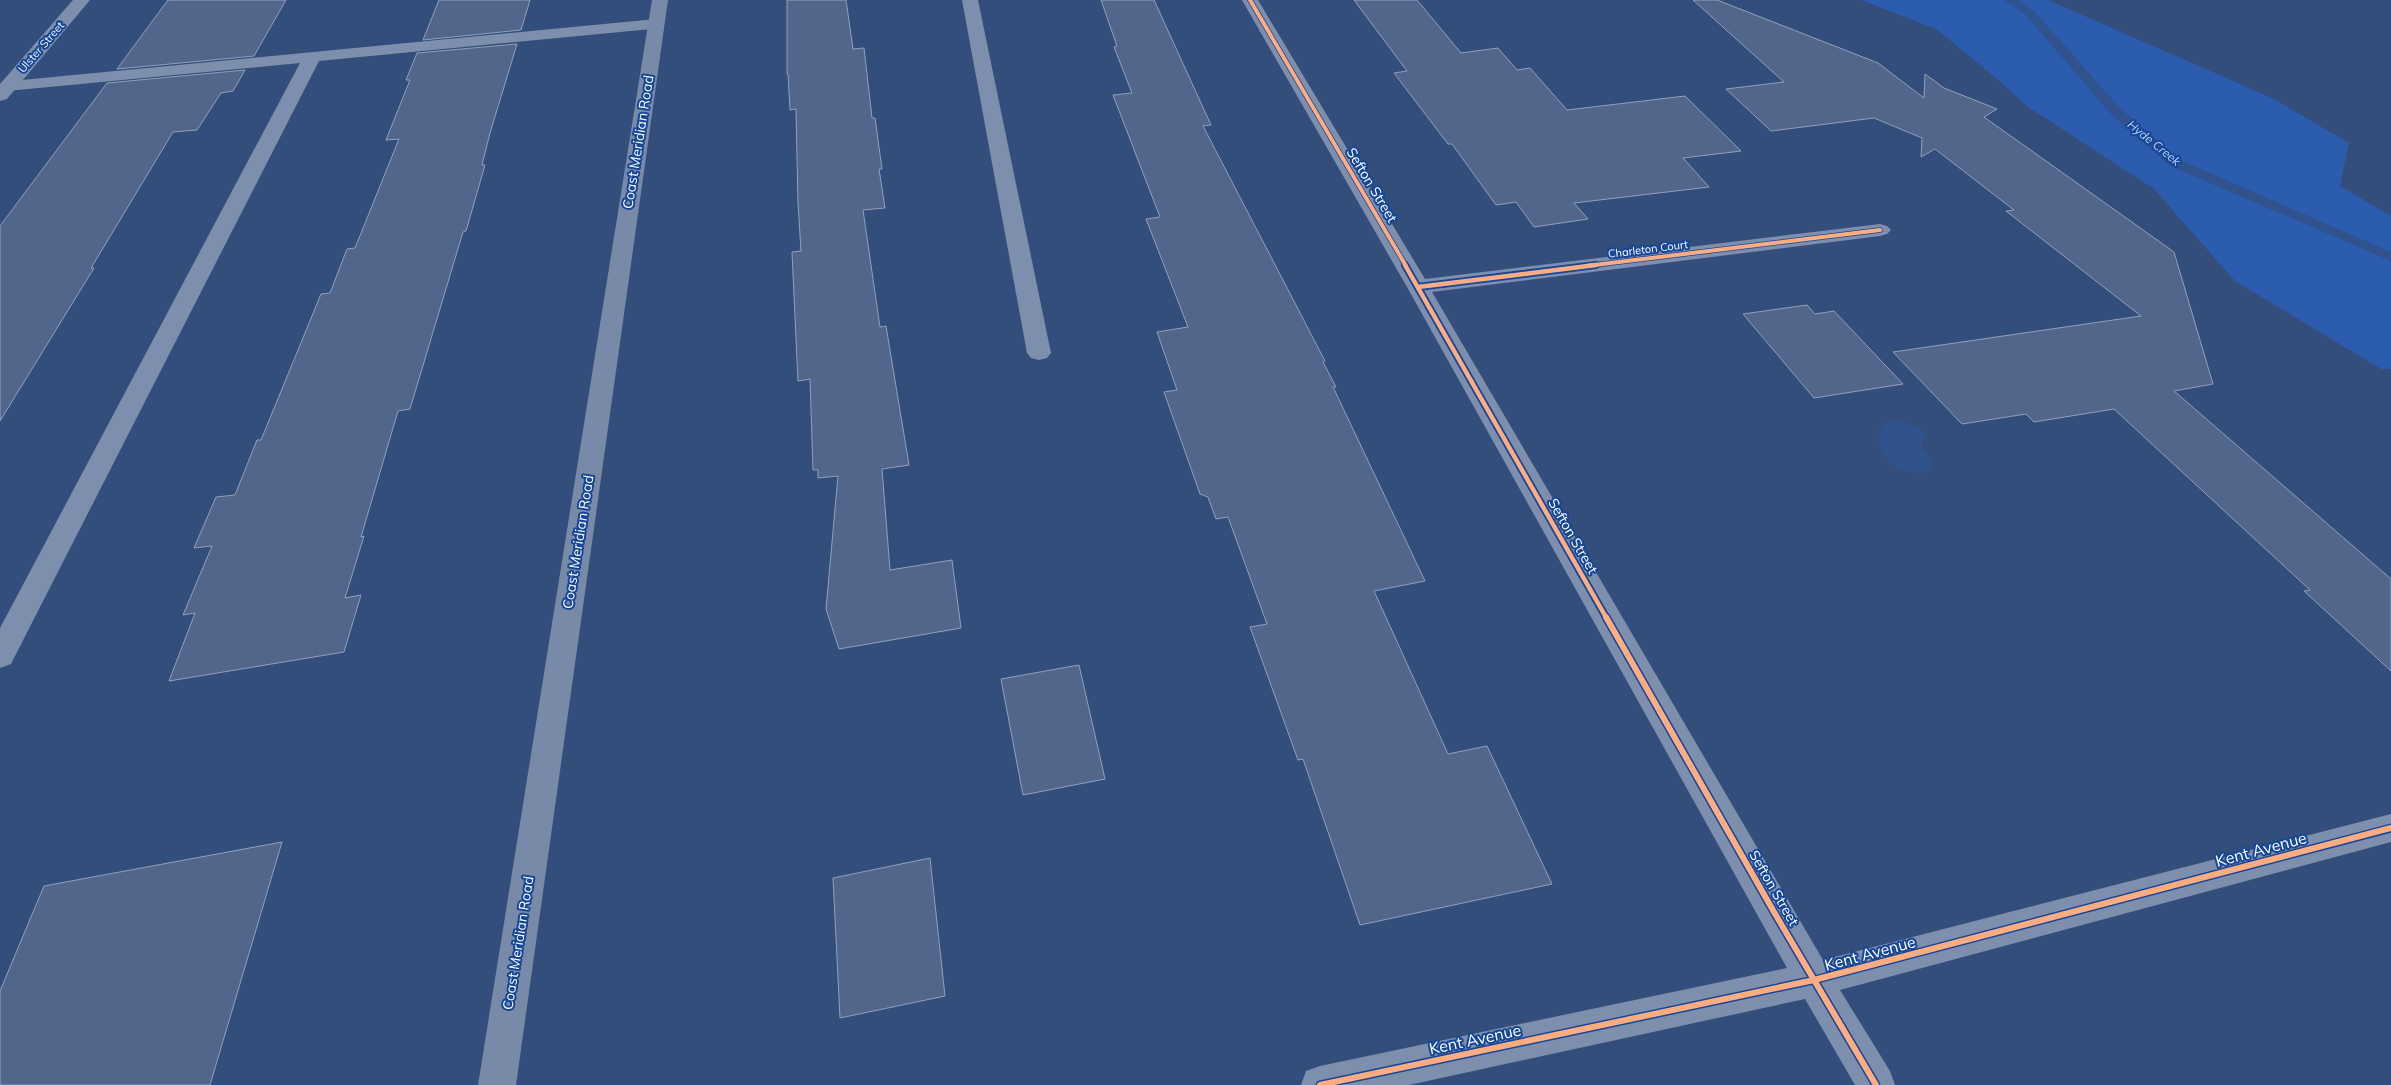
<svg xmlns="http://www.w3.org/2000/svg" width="2391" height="1085" font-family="Mulish,sans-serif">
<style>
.green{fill:#2b5cae}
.water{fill:#30528d}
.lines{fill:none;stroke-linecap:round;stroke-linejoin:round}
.stream{fill:#30528d;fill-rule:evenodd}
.building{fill:#51668a;stroke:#92a1ba}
.service{fill:#7e8fad;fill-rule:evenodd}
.minor{fill:#7e8fad;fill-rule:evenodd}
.secondary{fill:#798aa9;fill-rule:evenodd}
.cycleway-far2-casing{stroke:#164698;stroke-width:5.5}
.cycleway-far1-casing{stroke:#164698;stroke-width:8}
.cycleway-casing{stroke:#164698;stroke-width:9}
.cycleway-far2{stroke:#ffac80;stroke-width:4}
.cycleway-far1{stroke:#ffac80;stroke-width:4.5}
.cycleway{stroke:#ffac80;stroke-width:6}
.labels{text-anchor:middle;stroke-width:4;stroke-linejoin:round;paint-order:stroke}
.far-street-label{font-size:11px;fill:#fff;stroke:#164698}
.far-water-label{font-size:12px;font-style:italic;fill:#b6d0f8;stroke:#164698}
.street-label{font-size:14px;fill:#fff;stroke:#164698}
.near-street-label{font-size:16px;fill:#fff;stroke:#164698}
</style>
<rect width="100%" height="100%" fill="#334e7b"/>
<polygon class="green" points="1861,0 2048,0 2272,98 2349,143 2340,186 2391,216 2391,369 2381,369 2235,281 2154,189 2028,107 1996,78 1936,29"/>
<path class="water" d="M1896 420 1907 422 1923 431 1925 437 1921 446 1933 464 1931 470C1903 482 1868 454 1882 425Z"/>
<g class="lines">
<polygon class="stream" points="2004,0 2018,0 2033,10 2120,108 2180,160 2391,252 2391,261 2170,166 2111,114 2025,14"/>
</g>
<g class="building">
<polygon points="168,0 286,0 254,56 117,69"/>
<polygon points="439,0 530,0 521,30 423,40"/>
<polygon points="787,0 846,0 853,49 864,48 872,118 875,118 882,169 879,169 885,208 863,210 880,327 886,326 909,465 882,469 890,570 952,560 961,628 839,649 826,609 838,476 818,478 818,470 813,470 810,379 798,381 792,252 801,251 798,203 796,109 790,110 788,74 787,74"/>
<polygon points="1101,0 1154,0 1211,125 1203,126 1325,361 1323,362 1336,387 1333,387 1425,581 1374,591 1448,754 1487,746 1552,884 1360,925 1303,759 1298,760 1250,627 1267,624 1228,517 1216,519 1208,497 1200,494 1164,392 1177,390 1157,332 1188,327 1146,219 1160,217 1113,95 1132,93 1114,47 1117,46"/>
<polygon points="1354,0 1417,0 1461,53 1498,48 1517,70 1530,68 1567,110 1685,96 1741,151 1683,158 1709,187 1574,203 1588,219 1534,227 1516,202 1496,205 1452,144 1448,144 1394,73 1407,71"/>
<polygon points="1693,0 1717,0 1878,63 1924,98 1925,74 1944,88 1997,109 1984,117 2174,252 2213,384 2174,391 2391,579 2391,671 2304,591 2310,590 2114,409 2034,422 2026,414 1962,424 1893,352 2141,316 2006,211 2014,210 1935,149 1921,157 1922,138 1874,118 1771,131 1726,89 1784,82"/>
<polygon points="517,44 490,133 482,165 485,165 466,231 463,232 410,409 398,411 361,537 364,536 345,598 361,595 344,652 169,681 195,613 183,615 212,546 194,548 216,497 235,495 257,440 261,440 321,294 330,293 347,249 355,248 399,139 386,140 410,80 406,80 417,53"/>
<polygon points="245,70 233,91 221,93 197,130 173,132 91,268 94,268 0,421 0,226 107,83"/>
<polygon points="1807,305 1815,314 1834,311 1903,384 1814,398 1743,314"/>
<polygon points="1079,665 1105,779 1023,795 1001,679"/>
<polygon points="282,842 210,1085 0,1085 0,991 44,886"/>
<polygon points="930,858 945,996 840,1018 833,878"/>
</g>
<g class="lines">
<g class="service">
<polygon points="962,0 978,0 1051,353 1047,358 1039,360 1031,358 1027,353"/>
<polygon points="656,19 662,20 664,24 662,28 319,61 15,656 11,664 0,668 0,628 300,63 7,91 1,90 1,82"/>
</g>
<g class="minor">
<polygon points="73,0 90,0 7,99 0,101 0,84"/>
<polygon points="1242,0 1258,0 1425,279 1880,224 1887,226 1891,230 1887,234 1880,236 1432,292 1823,960 2391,814 2391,842 1840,990 1890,1071 1895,1085 1855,1085 1805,999 1409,1085 1301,1085 1306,1071 1320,1066 1787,968 1407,287"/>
</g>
<polygon class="secondary" points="652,0 668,0 516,1085 478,1085"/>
<defs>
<g id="cycleway-far2">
<polyline points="1250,0 1406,266"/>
<polyline points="1586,266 1880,230"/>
</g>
<g id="cycleway-far1">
<polyline points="1405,265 1607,619"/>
<polyline points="1418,287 1596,265"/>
</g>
<g id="cycleway">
<polyline points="1606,617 1774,912 1876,1085"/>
<polyline points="1320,1085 1814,980 2391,828"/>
</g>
</defs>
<use href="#cycleway-far2" class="cycleway-far2-casing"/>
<use href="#cycleway-far1" class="cycleway-far1-casing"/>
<use href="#cycleway" class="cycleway-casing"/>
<use href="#cycleway-far2" class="cycleway-far2"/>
<use href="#cycleway-far1" class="cycleway-far1"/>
<use href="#cycleway" class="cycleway"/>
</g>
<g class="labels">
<g class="far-street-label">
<text transform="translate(41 47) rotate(-49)" y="4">Ulster Street</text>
<text transform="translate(1648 249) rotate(-7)" y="4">Charleton Court</text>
</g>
<g class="far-water-label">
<text transform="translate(2154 143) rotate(39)" y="4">Hyde Creek</text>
</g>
<g class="street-label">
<text transform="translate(638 142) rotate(-81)" y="5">Coast Meridian Road</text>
<text transform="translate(1372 185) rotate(59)" y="5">Sefton Street</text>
<text transform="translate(1573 536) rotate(60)" y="5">Sefton Street</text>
<text transform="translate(578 542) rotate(-81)" y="5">Coast Meridian Road</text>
<text transform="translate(1774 888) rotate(60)" y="5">Sefton Street</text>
<text transform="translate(518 943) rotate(-81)" y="5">Coast Meridian Road</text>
</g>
<g class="near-street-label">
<text transform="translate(2261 849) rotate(-15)" y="6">Kent Avenue</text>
<text transform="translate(1870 953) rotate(-15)" y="6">Kent Avenue</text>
<text transform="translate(1475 1039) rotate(-12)" y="6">Kent Avenue</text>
</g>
</g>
</svg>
